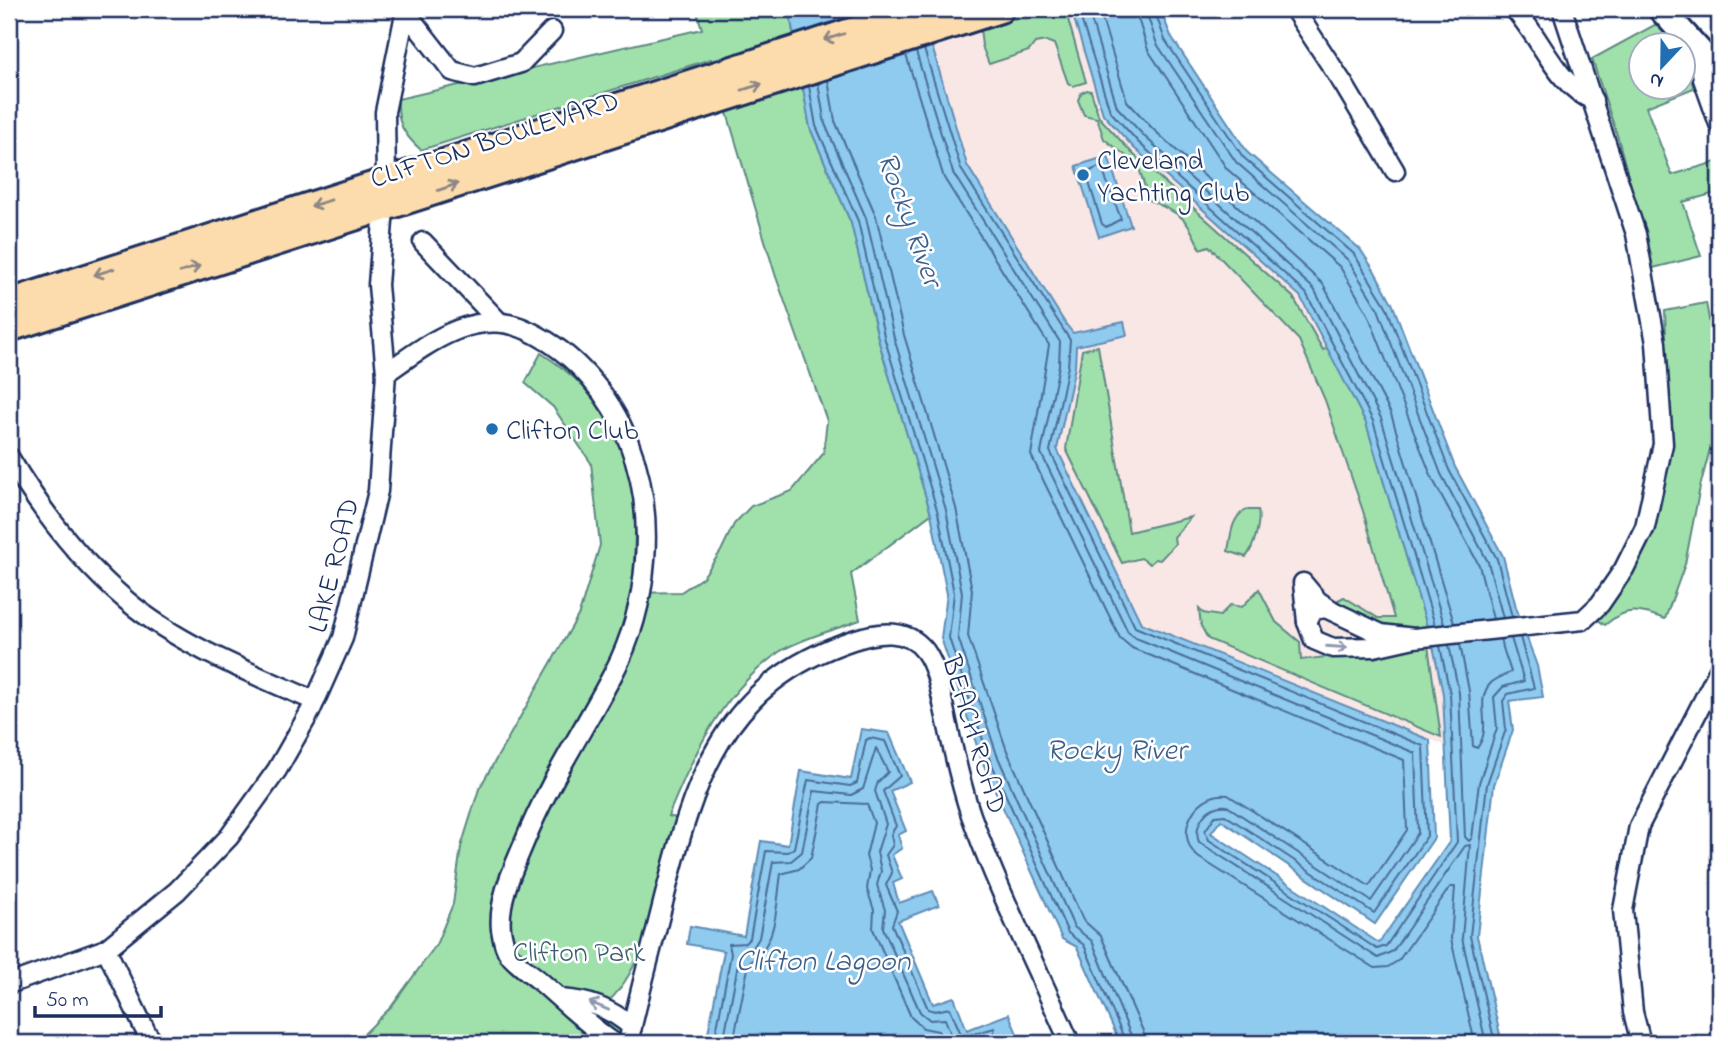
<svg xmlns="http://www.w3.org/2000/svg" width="1728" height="1052" font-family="'Indie Flower',sans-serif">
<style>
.built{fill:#f8e7e5}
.green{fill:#a0e1ab;stroke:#5e8884;stroke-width:2}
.water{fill:#8fcaef;stroke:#618cb5;stroke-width:2}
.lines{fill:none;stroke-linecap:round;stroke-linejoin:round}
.shore{stroke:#496d98;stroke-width:2}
.street-casing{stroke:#1b2f5e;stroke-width:23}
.secondary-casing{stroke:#1b2f5e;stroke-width:30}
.primary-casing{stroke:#1b2f5e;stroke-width:32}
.street{stroke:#fff;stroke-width:18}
.secondary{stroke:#fff;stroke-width:24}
.primary{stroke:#fcdcac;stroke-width:26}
.oneway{stroke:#8c8685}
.oneway2{stroke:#8d97ae}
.poi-dot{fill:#1f6fb2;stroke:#fff;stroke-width:2.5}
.labels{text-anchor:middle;stroke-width:5;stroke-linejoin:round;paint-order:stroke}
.street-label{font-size:28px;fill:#1b2f5e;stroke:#fff}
.poi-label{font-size:28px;fill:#1b2f5e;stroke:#fff;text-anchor:start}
.park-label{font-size:28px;fill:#3c5c71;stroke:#fff}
.water-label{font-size:30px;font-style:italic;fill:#3e5e8a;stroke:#fff}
</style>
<rect width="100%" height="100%" fill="#fff"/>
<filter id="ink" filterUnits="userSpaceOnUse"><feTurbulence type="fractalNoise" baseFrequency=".0143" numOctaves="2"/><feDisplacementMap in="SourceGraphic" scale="14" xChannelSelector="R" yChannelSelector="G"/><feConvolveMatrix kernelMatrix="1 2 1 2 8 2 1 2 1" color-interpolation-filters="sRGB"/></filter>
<g filter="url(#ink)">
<polygon class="built" points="921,9 1071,9 1103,114 1134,148 1300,296 1335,359 1400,529 1433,646 1443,694 1447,746 1141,623 1057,449 1075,367 1076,346 1126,336 1124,323 1073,333 1065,323 967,165"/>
<g class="green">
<path d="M696 9H789L810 128 851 223 879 342 931 514 851 574 860 620C837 629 799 639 779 652 720 695 696 750 668 816L676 818C662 874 651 960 609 1001L643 1043H355L391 1007 436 945 453 904 461 847 479 789 579 614 600 545 591 463 553 407 525 383 541 353C607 395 635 450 635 528 635 550 633 572 633 593L681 592 703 577 721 551 734 524 751 506 792 491 823 454 827 421 775 274 711 59 421 150C403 134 397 123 398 99L702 29Z"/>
<polygon points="978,9 1065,9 1086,82 1073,86 1068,83 1054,44 1046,41 1035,43 1029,51 989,64 982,46"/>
<polygon points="1660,22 1677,45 1640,46 1640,88 1682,88 1683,58 1694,88 1646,107 1672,175 1719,161 1719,192 1683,202 1701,256 1653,268 1618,138 1592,59"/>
<path d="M1087 90 1091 91 1099 117 1133 154 1293 297 1323 350 1328 348 1366 423 1428 629C1381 633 1379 630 1339 606L1338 600 1344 597 1378 618H1394L1363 511 1325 400 1299 340 1209 246 1200 249C1186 216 1182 215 1149 200L1138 165 1104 139 1097 118 1084 115 1078 100 1081 93Z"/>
<path d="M1706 303 1719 374V415L1700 487 1685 564 1665 619C1638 610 1627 606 1605 625L1594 617 1622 583 1670 443 1665 311Z"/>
<polygon points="1098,346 1129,532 1191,517 1174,537 1175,544 1160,560 1155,559 1150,564 1141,558 1122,563 1066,449 1082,350"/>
<path d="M1245 510H1258C1261 521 1254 548 1246 557L1228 551C1231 535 1231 519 1245 510Z"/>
<polygon points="1259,589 1276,622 1300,642 1301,660 1428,645 1441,737 1208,639 1201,626 1199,609 1203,613 1220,616 1230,605 1242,607"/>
</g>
<g class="water">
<polygon points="789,9 921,9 967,165 1065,323 1073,333 1124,322 1127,335 1076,346 1075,367 1057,449 1141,623 1430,740 1434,838 1375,924 1221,820 1211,833 1379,943 1450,841 1443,694 1433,646 1366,423 1300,296 1134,148 1103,114 1071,9 1160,9 1171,36 1248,153 1360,249 1374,270 1392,303 1455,467 1503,556 1516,607 1537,666 1543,697 1509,701 1513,730 1494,785 1477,936 1502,1043 1120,1043 1077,947 1062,939 982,761 941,638 947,594 931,514 879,342 851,223 810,128"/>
<polygon points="1108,156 1131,226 1099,237 1076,166"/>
<polygon points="861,729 889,733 910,782 890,791 906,831 898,835 902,848 892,855 902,879 893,883 899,903 933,891 939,905 898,921 933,1004 954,997 967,1030 1009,1014 1017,1034 989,1043 706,1043 724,951 687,944 690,926 744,936 761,841 788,845 801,771 851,779"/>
</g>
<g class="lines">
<g class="shore">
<polyline points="1078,9 1110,111 1139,143 1306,293 1373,421 1435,625"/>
<polyline points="1088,9 1117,107 1145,137 1314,289 1381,418 1444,624"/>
<polyline points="1099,9 1127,101 1153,129 1323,284 1391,414 1454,623"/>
<polyline points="1135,9 1148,50 1227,169 1340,267 1368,314 1432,478 1479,565 1493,619"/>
<polyline points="1145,9 1157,44 1236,162 1348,260 1378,309 1441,474 1488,562 1503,618"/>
<polyline points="1154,9 1165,40 1243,157 1354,254 1386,306 1449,470 1497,559 1512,617"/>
<polyline points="924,49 961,169 1070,340 1068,366 1050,451 1135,627 1423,746 1427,836 1374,913 1225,815 1215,816 1205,831 1209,840 1377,949 1386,946 1457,842 1450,694 1440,646"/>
<path d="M916 52 953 173 1060 342 1059 365 1041 453 1128 632 1136 638 1415 753 1418 833 1371 901 1227 806C1208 803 1192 825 1199 842L1378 958 1393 951 1465 846 1470 845 1462 938 1486 1043"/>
<path d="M906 55 944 178 1049 345 1031 455 1120 638 1132 648 1404 760 1407 830 1369 886 1228 795C1195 791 1172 835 1198 857L1375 968 1388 967 1399 960 1450 887H1455L1451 939 1475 1043"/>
<polyline points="828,80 835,121 876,216 904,335 956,508 972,590 968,636 1007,751 1083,920 1101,936 1143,1031 1145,1043"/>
<polyline points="818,83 825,124 866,218 894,338 946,510 962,593 958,637 997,755 1074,927 1092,941 1134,1043"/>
<polyline points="809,86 816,126 858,221 885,340 938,513 954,593 949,638 989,758 1068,933 1084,945 1126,1043"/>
<polygon points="1101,166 1121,219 1106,227 1102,224 1086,173"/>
<path d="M1460 644 1469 691 1473 746 1477 748C1494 727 1473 701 1491 683 1497 677 1505 676 1511 672L1500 639"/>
<polyline points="1449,645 1459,693 1465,837 1469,841 1472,838 1479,783 1497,728 1494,697 1503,687 1524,681 1511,638"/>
<polyline points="714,1043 731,954 729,944 745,943 750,938 766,851 788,852 794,848 808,780 850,786 857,783 866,740 870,738 885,741 900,776 883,791 896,826 891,834 893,845 886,855 892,873 886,885 897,911 892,925 928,1009 935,1011 950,1008 960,1032 965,1036 995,1028 991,1043"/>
<polyline points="723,1043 740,954 753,948 759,938 773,862 791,861 802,852 814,791 851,795 863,789 876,748 888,772 878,782 875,791 886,824 877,852 881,871 877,885 885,910 883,928 920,1012 930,1020 945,1019 952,1037 959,1043"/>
<path d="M733 1043 749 963C778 945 776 905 781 874L799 869 811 858 822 804 825 802 867 804 874 823 866 856 870 870 867 889 874 910 873 929 911 1017 923 1028 938 1031 944 1043"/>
<polyline points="1495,1043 1470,936 1487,784 1506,729 1503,701 1508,694 1534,688 1520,637"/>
</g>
<defs>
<g id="street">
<polyline points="1294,9 1344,85 1395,171"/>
<path d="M1514 9C1541 37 1557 86 1593 100"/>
<polyline points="405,11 452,71 475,77 521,63 552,31"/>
<polyline points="1699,52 1703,79 1719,124"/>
<polyline points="423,242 498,321"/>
<path d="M386 373C427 344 477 305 529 331 575 353 611 396 629 443 657 515 649 606 613 674 583 731 548 783 524 843 513 869 498 900 501 929 502 936 505 949 509 954 517 965 531 973 541 982 565 1003 588 1025 614 1043"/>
<path d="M9 457C40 509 80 561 127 601 181 646 251 673 315 701"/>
<polyline points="1307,622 1303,583 1318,601 1333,611"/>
<polyline points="1414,638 1381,634 1326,608 1313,610 1307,622 1314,640 1333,648 1374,647 1414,638 1583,620 1600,604 1624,569 1645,527 1663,444 1656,343 1636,234 1562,9"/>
<polyline points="106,949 147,1034 154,1043"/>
<polyline points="9,984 106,949 177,891 229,837 277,770 310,712 343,638 378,491 386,373 378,285 386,183 385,112 406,9"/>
<path d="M561 999C589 1001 610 1008 632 1027"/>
<path d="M628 1043C639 995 652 947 664 899 694 779 723 683 853 640 877 632 907 627 925 651 938 669 941 697 946 717 953 749 960 783 971 815 998 891 1037 968 1070 1043"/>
<polyline points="1641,1043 1633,1012 1623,910 1639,826 1719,670"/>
</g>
<polyline id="secondary" points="1661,9 1719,73"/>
<g id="primary">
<polyline points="9,303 922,9"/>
<polyline points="9,328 1000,9"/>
</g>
</defs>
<use href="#street" class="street-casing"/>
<use href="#secondary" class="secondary-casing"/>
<use href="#primary" class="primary-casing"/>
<use href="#street" class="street"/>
<use href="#secondary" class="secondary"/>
<use href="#primary" class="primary"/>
</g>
<defs><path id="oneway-shaft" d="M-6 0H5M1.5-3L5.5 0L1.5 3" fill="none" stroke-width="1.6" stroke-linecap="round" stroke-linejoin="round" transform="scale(1.75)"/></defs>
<g class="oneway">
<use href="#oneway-shaft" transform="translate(834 37) rotate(162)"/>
<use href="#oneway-shaft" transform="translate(752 87) rotate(-17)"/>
<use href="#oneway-shaft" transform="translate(448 187) rotate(-19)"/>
<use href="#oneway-shaft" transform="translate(321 203) rotate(163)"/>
<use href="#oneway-shaft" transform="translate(190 269) rotate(-18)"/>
<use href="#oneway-shaft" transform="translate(104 272) rotate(162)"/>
</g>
<g class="oneway2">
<use href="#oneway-shaft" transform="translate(1337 647) rotate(4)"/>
<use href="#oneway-shaft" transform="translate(599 1006) rotate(-157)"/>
</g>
</g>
<g class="poi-dot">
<circle cx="1083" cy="175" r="7"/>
<circle cx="492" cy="429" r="7"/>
</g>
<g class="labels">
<g class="street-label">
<text transform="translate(494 138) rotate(-18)" y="10">CLIFTON BOULEVARD</text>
<text transform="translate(332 565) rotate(-76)" y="10">LAKE ROAD</text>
<text transform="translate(976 734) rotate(73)" y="10">BEACH ROAD</text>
</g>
<g class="poi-label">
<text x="1097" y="169">Cleveland<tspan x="1097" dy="32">Yachting Club</tspan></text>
<text x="506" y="439">Clifton Club</text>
</g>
<g class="park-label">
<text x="579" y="961">Clifton Park</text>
</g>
<g class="water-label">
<text transform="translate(911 219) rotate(70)" y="10">Rocky River</text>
<text x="1116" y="759">Rocky River</text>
<text x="823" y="970">Clifton Lagoon</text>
</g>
</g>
<rect width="1728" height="1052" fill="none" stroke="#fff" stroke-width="35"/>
<rect x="18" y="18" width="1693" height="1017" fill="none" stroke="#1b2f5e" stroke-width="2.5" filter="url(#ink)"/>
<g transform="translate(1662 66) rotate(202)"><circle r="33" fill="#ffffff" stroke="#a4acbf" stroke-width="2"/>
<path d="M0-5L12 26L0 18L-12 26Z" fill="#1f6fb2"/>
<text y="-10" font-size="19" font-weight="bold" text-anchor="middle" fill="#1b2f5e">N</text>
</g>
<path d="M35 1006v10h126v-10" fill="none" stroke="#1b2f5e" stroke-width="3.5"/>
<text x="46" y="1006" font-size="21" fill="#1b2f5e" stroke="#ffffff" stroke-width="5" paint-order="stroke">50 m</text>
</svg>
